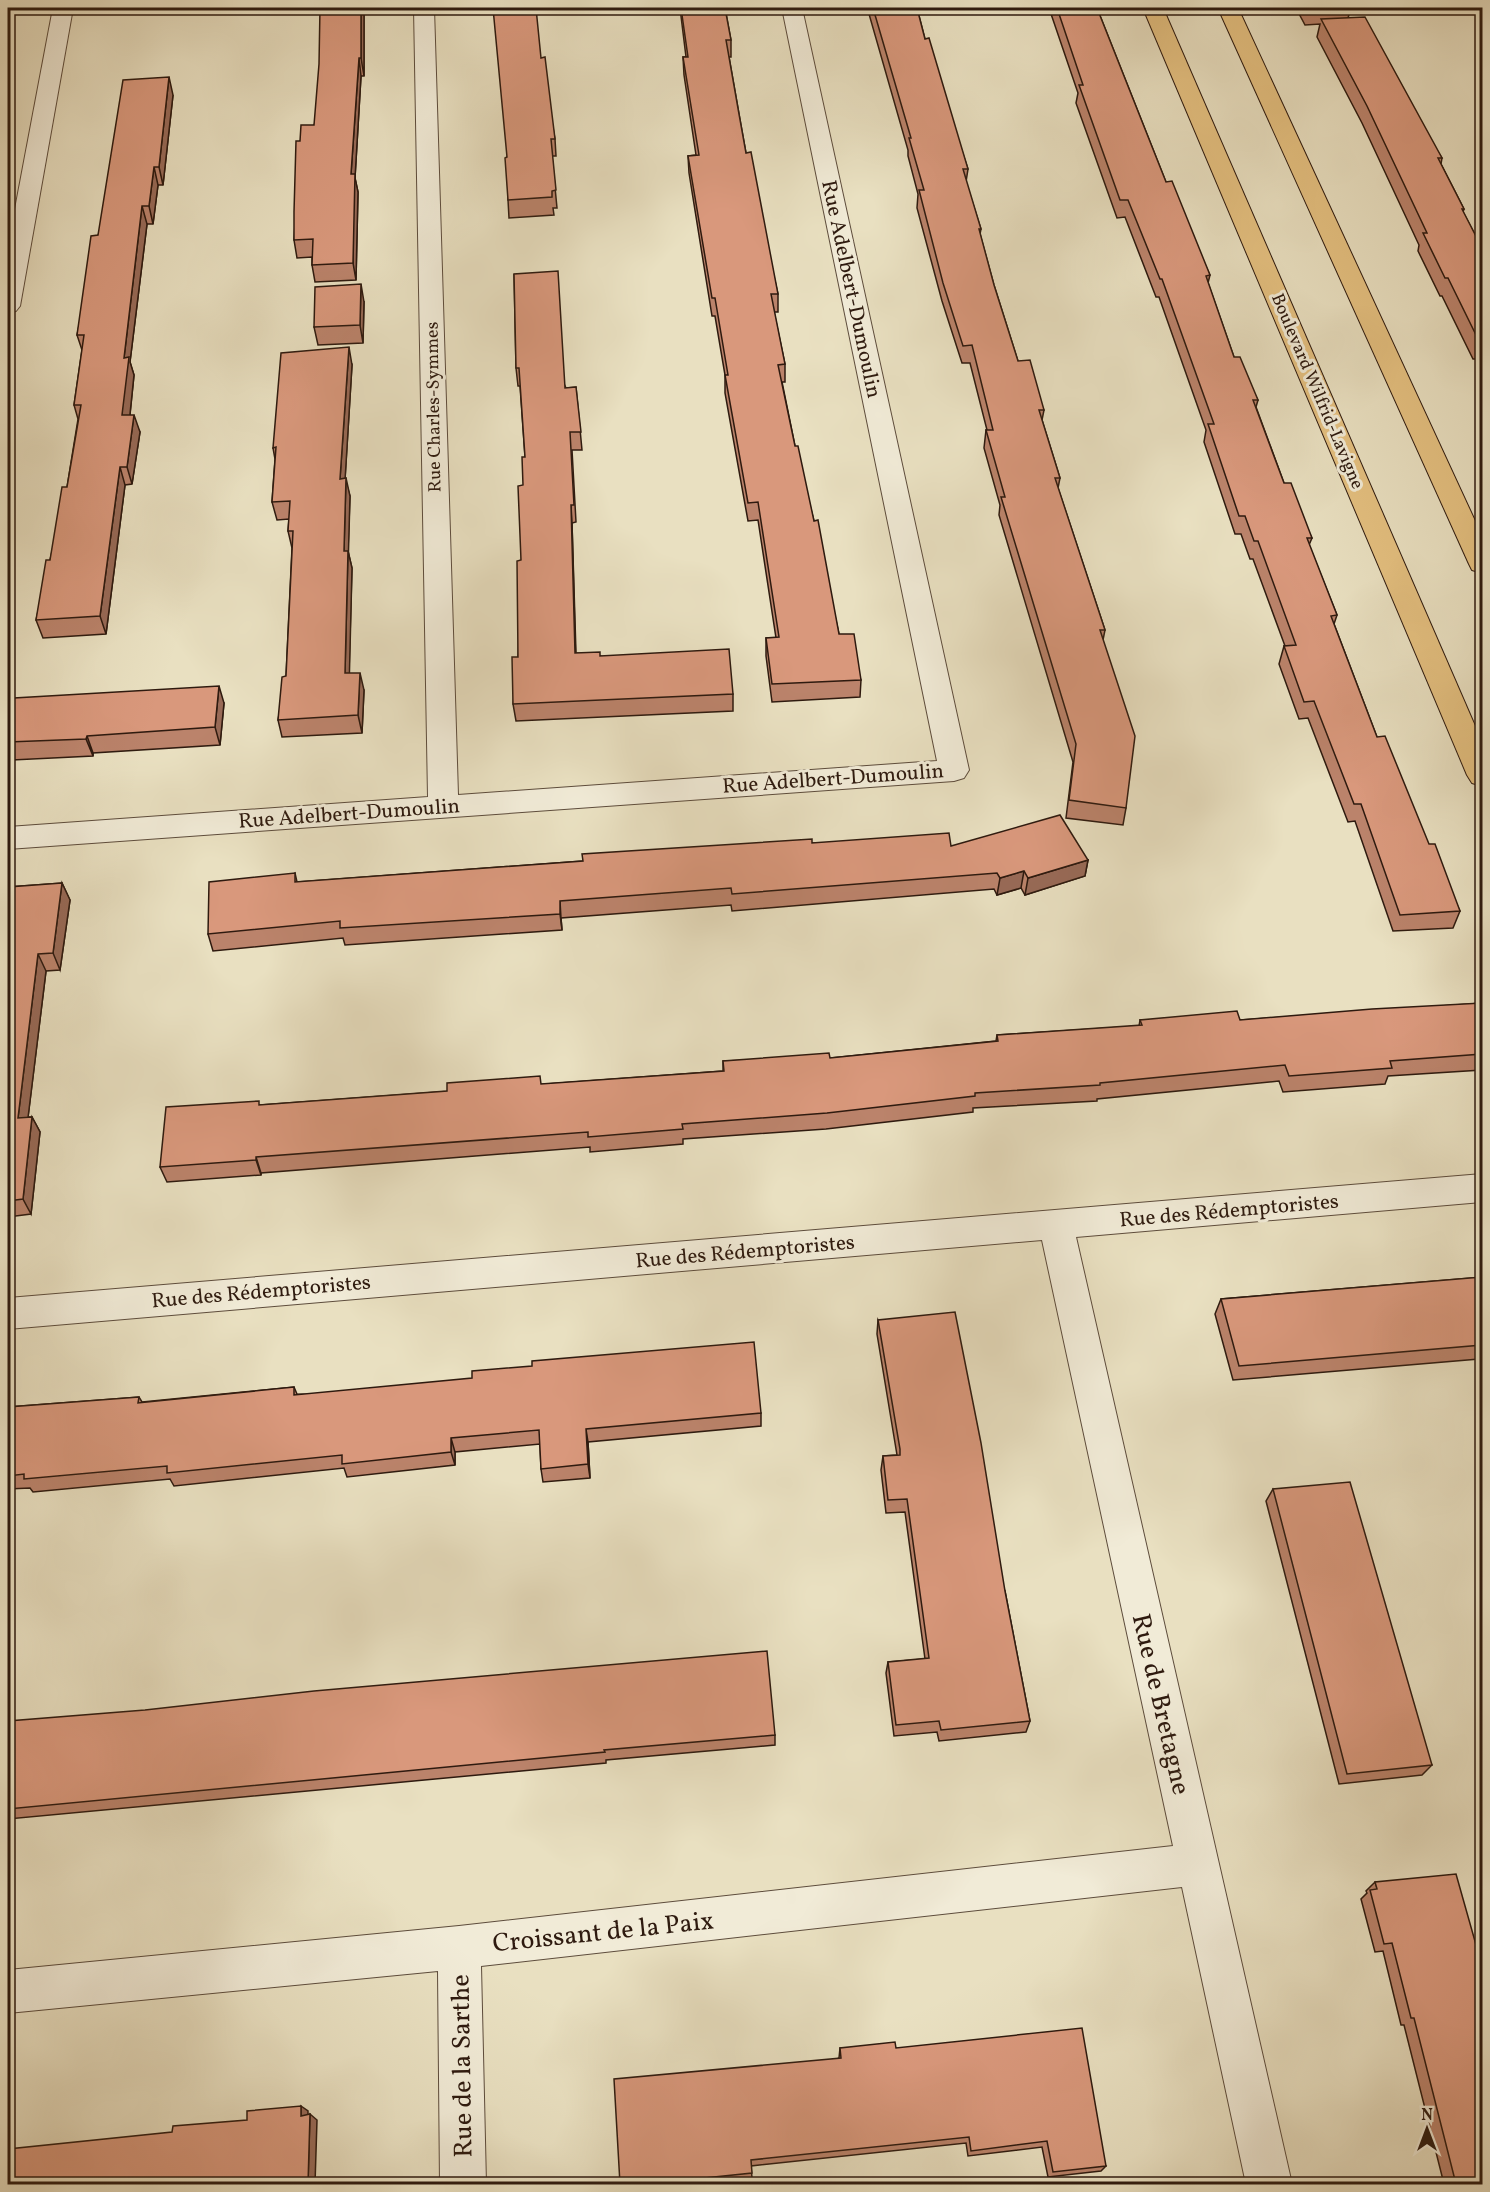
<svg xmlns="http://www.w3.org/2000/svg" width="1490" height="2192" font-family="Vollkorn,serif">
<style>
.lines{fill:none;stroke-linecap:round;stroke-linejoin:round}
.minor-casing{stroke:#5d4c3c;stroke-width:2}
.major-casing{stroke:#2e1a0f;stroke-width:2}
.minor{fill:#f1ebd7;fill-rule:evenodd}
.major{fill:#e4c080;fill-rule:evenodd}
.wall{fill:#bb836b;stroke:#2e1a0f;stroke-width:1.5}
.shaded-wall{fill:#986a57;stroke:#2e1a0f;stroke-width:1.5}
.building{fill:#d9987c;stroke:#2e1a0f;stroke-width:1.5}
.labels{text-anchor:middle;stroke-width:6;stroke-linejoin:round;paint-order:stroke}
.far-street-label{font-size:18px;fill:#2e1a0f;stroke:#f1ebd7}
.street-label{font-size:21px;fill:#2e1a0f;stroke:#f1ebd7}
.near-street-label{font-size:26px;fill:#2e1a0f;stroke:#f1ebd7}
</style>
<rect width="100%" height="100%" fill="#e9e0c1"/>
<filter id="stains"><feTurbulence type="fractalNoise" baseFrequency=".00333" numOctaves="4"/><feColorMatrix values="0 0 0 0 .2 0 0 0 0 .09 0 0 0 0 .02 0 0 0 .5 -.17"/></filter>
<radialGradient id="worn" r=".72"><stop offset=".6" stop-color="#630" stop-opacity="0"/><stop offset="1" stop-color="#630" stop-opacity=".3"/></radialGradient>
<g class="lines">
<defs>
<g id="minor">
<polygon points="53,8 73,8 20,306 16,311 8,313 8,246"/>
<polygon points="414,8 434,8 458,795 937,761 782,8 802,8 969,770 964,778 954,781 8,849 8,827 428,797"/>
<polygon points="1482,1174 1482,1202 1076,1237 1292,2184 1246,2184 1182,1887 481,1966 486,2184 440,2184 438,1971 8,2013 8,1970 459,1926 1173,1846 1042,1240 8,1329 8,1298"/>
</g>
<g id="major">
<polygon points="1143,8 1163,8 1482,742 1482,786 1472,783 1467,775"/>
<polygon points="1218,8 1238,8 1482,536 1482,573 1472,570 1469,564"/>
</g>
</defs>
<use href="#minor" class="minor-casing"/>
<use href="#major" class="major-casing"/>
<use href="#minor" class="minor"/>
<use href="#major" class="major"/>
</g>
<g class="wall">
<polygon points="364,8 364,76 361,76 355,178 358,192 356,280 315,282 312,265 312,257 297,258 294,240 300,141 314,125"/>
<polygon points="680,8 725,8 731,40 731,57 729,57 739,114 746,153 778,294 778,312 774,312 785,364 785,382 782,382 795,446 814,521 839,634 861,680 860,697 772,702 766,656 766,638 776,638 758,520 748,521 725,393 725,375 715,316 712,316 689,173 688,156 696,155 684,75 683,57 686,57"/>
<polygon points="870,8 917,8 925,39 968,169 966,182 981,229 980,234 994,285 1018,361 1044,410 1042,420 1060,478 1058,488 1105,630 1103,640 1126,808 1123,825 1066,818 1073,762 999,515 1000,505 984,448 986,430 987,430 970,363 962,363 942,301 917,208 918,194 908,156 908,150 869,14"/>
<polygon points="1049,8 1097,8 1166,182 1210,275 1208,283 1234,357 1258,400 1256,407 1284,483 1312,538 1309,545 1337,615 1334,624 1377,737 1460,911 1453,928 1393,931 1355,821 1348,822 1308,718 1299,719 1279,664 1284,646 1285,646 1253,559 1250,559 1241,534 1235,534 1204,442 1206,430 1159,297 1156,297 1125,217 1117,218 1076,103 1078,93"/>
<polygon points="1296,8 1351,8 1348,18 1442,158 1441,164 1464,209 1463,212 1482,248 1482,369 1478,359 1473,359 1442,296 1440,296 1418,251 1419,245 1362,123 1317,37 1320,24 1305,25"/>
<polygon points="1476,8 1482,8 1482,19"/>
<polygon points="541,58 555,139 556,156 552,156 557,208 553,208 554,215 509,218 508,200 507,157"/>
<polygon points="173,95 163,185 158,185 153,224 147,224 130,362 134,375 130,415 140,432 132,484 125,485 106,634 43,638 36,620 67,487 78,419 74,405 82,350 77,335 98,235"/>
<polygon points="514,274 566,388 576,387 582,450 572,450 576,522 572,523 576,653 600,656 733,694 733,711 516,721 513,704 518,657 525,457 520,386 518,386 516,368"/>
<polygon points="364,302 363,343 318,345 314,327"/>
<polygon points="352,365 345,479 350,496 348,551 352,568 349,673 364,690 362,733 282,737 278,720 286,676 292,548 288,531 289,519 277,520 272,502 275,459 273,448"/>
<polygon points="224,703 220,745 93,753 93,756 12,760 8,749 8,728"/>
<polygon points="812,843 951,846 1088,860 1085,876 1025,895 1021,888 997,895 994,889 732,911 731,905 561,918 562,930 345,945 343,938 213,951 208,934 295,873 297,882 583,861"/>
<polygon points="62,883 70,900 60,970 46,971 28,1117 32,1117 40,1132 31,1214 8,1217 8,887"/>
<polygon points="1482,1003 1482,1070 1388,1076 1385,1084 1283,1092 1279,1081 1097,1099 1097,1101 973,1108 973,1112 826,1129 683,1139 683,1144 590,1152 590,1147 261,1173 261,1175 167,1182 160,1167 260,1105 723,1071 723,1061 830,1058 996,1041 997,1035 1139,1026 1140,1020 1240,1020"/>
<polygon points="1482,1277 1482,1354 1479,1359 1233,1380 1215,1314 1221,1299"/>
<polygon points="878,1320 1005,1591 1030,1721 1026,1732 939,1741 937,1732 894,1736 886,1673 888,1662 925,1659 905,1512 886,1513 881,1470 883,1456 897,1455 877,1334"/>
<polygon points="294,1387 297,1394 761,1413 761,1426 588,1442 590,1478 543,1482 541,1469 540,1444 455,1452 455,1465 347,1477 344,1468 174,1486 170,1479 33,1492 30,1488 8,1489 8,1407 139,1397 142,1402"/>
<polygon points="1273,1489 1432,1765 1422,1775 1339,1784 1266,1501"/>
<polygon points="8,1721 775,1735 775,1745 606,1760 606,1763 8,1819"/>
<polygon points="1375,1882 1482,2184 1444,2184 1404,2025 1401,2025 1383,1951 1375,1952 1361,1899 1367,1893 1366,1891"/>
<polygon points="840,2048 896,2048 1106,2166 1101,2171 1048,2177 1042,2147 968,2156 966,2143 751,2166 752,2178 692,2184 620,2184 839,2058"/>
</g>
<g class="shaded-wall">
<polygon points="361,8 364,8 364,76 361,58"/>
<polygon points="359,58 361,76 355,178 358,192 356,280 353,263 351,174"/>
<polygon points="169,77 173,95 163,185 159,167"/>
<polygon points="154,167 158,185 153,224 149,206"/>
<polygon points="142,206 147,224 130,362 134,375 128,433 122,415 124,358"/>
<polygon points="361,284 364,302 363,343 360,325"/>
<polygon points="349,347 352,365 344,497 340,479"/>
<polygon points="134,415 140,432 132,484 127,467"/>
<polygon points="120,467 125,485 106,634 100,616"/>
<polygon points="346,478 350,496 348,569 344,551"/>
<polygon points="571,505 572,523 576,671 575,653"/>
<polygon points="348,551 352,568 349,691 345,673"/>
<polygon points="360,673 364,690 362,733 358,715"/>
<polygon points="219,686 224,703 220,745 215,727"/>
<polygon points="87,736 93,753 93,756 86,739"/>
<polygon points="1088,860 1085,876 1025,895 1028,878"/>
<polygon points="1024,871 1021,888 997,895 1000,878"/>
<polygon points="62,883 70,900 60,970 53,953"/>
<polygon points="560,901 561,918 562,930 560,914"/>
<polygon points="38,954 46,971 26,1134 18,1118"/>
<polygon points="32,1117 40,1132 31,1214 23,1199"/>
<polygon points="256,1157 261,1173 261,1175 256,1160"/>
<polygon points="586,1429 588,1442 590,1478 588,1464"/>
<polygon points="451,1438 455,1452 455,1465 451,1452"/>
<polygon points="301,2106 308,2111 308,2122 301,2116"/>
<polygon points="310,2114 317,2120 315,2184 308,2184"/>
</g>
<g class="building">
<polygon points="320,8 361,8 361,58 359,58 351,174 355,174 353,263 312,265 313,239 294,240 294,212 296,141 300,141 301,125 314,125 319,64"/>
<polygon points="493,8 536,8 541,58 545,57 555,139 551,139 556,190 552,191 552,197 508,200 505,158 507,157"/>
<polygon points="681,8 725,8 731,40 726,40 739,114 746,153 751,152 778,294 771,294 785,364 778,365 795,446 798,446 814,521 818,520 839,634 854,634 861,680 772,684 766,638 779,637 758,502 748,503 725,375 728,375 715,298 712,298 688,156 699,155 683,57 688,57"/>
<polygon points="873,8 917,8 925,39 929,38 968,169 963,169 981,229 979,229 994,285 1018,361 1030,360 1044,410 1039,410 1060,478 1055,478 1105,630 1100,630 1135,736 1126,808 1069,800 1076,744 1001,497 1005,497 986,430 993,430 972,345 963,346 943,283 919,190 924,190 909,138 911,138"/>
<polygon points="1057,8 1097,8 1166,182 1172,181 1210,275 1206,276 1234,357 1240,357 1258,400 1253,400 1284,483 1291,483 1312,538 1307,538 1337,615 1331,616 1377,737 1385,736 1429,844 1435,844 1460,911 1400,915 1361,804 1354,804 1314,701 1304,702 1284,646 1296,645 1258,541 1254,541 1245,516 1239,516 1208,424 1214,424 1162,279 1160,279 1128,200 1120,200 1079,85 1083,85"/>
<polygon points="1365,17 1442,158 1438,158 1464,209 1462,209 1482,248 1482,341 1479,341 1448,278 1445,278 1423,233 1427,233 1367,106 1321,19"/>
<polygon points="169,77 159,167 154,167 149,206 142,206 124,358 129,357 122,415 134,415 127,467 120,467 100,616 36,620 46,560 50,560 62,487 67,487 81,405 74,405 84,335 77,335 91,236 98,235 123,80"/>
<polygon points="558,271 565,388 576,387 581,432 570,432 574,505 571,505 575,653 600,652 600,656 729,649 733,694 513,704 512,657 518,657 517,561 521,560 518,486 523,485 522,457 525,457 519,368 516,368 514,274"/>
<polygon points="361,284 360,325 314,327 315,287"/>
<polygon points="349,347 340,479 346,478 344,551 348,551 345,673 360,673 358,715 278,720 282,677 286,676 293,531 288,531 290,501 272,502 276,447 273,448 281,353"/>
<polygon points="219,686 215,727 87,736 86,739 8,742 8,728 14,698"/>
<polygon points="1060,815 1088,860 1028,878 1024,871 1000,878 997,873 732,894 731,888 560,901 560,914 340,928 340,921 208,934 209,882 295,873 295,882 583,861 582,854 812,839 812,843 949,833 951,846"/>
<polygon points="62,883 53,953 38,954 18,1118 32,1117 23,1199 8,1201 8,887"/>
<polygon points="1482,1003 1482,1054 1390,1061 1392,1068 1289,1076 1285,1065 1100,1083 1100,1085 975,1093 975,1096 827,1113 682,1124 683,1129 588,1137 588,1132 256,1157 256,1160 160,1167 166,1107 259,1101 259,1105 447,1091 447,1083 540,1076 541,1084 724,1071 723,1061 829,1053 830,1058 998,1041 997,1035 1142,1025 1140,1020 1237,1011 1240,1020 1372,1009"/>
<polygon points="1482,1277 1482,1345 1239,1366 1221,1299"/>
<polygon points="955,1312 981,1443 1005,1591 1030,1721 941,1730 939,1721 896,1725 888,1662 929,1658 907,1499 888,1500 883,1456 900,1455 900,1449 878,1320"/>
<polygon points="754,1342 761,1413 586,1429 588,1464 541,1469 539,1430 451,1438 451,1452 342,1464 342,1455 167,1473 167,1466 24,1479 24,1474 8,1476 8,1407 139,1397 138,1403 294,1387 294,1395 472,1378 472,1371 532,1366 532,1361"/>
<polygon points="1350,1482 1432,1765 1347,1774 1273,1489"/>
<polygon points="767,1651 775,1735 604,1750 605,1752 8,1809 8,1721 145,1710 314,1691"/>
<polygon points="1456,1874 1482,1966 1482,2184 1456,2184 1414,2018 1411,2018 1392,1943 1384,1944 1370,1890 1377,1889 1375,1882"/>
<polygon points="1082,2028 1106,2166 1053,2172 1047,2141 971,2151 969,2137 751,2160 752,2173 647,2184 620,2184 614,2079 841,2058 840,2048 895,2042 896,2048"/>
<polygon points="301,2106 301,2116 310,2114 308,2184 8,2184 8,2149 172,2132 173,2126 247,2120 247,2111"/>
</g>
<g class="labels">
<g class="far-street-label">
<text transform="translate(1318 391) rotate(67)" y="6">Boulevard Wilfrid-Lavigne</text>
<text transform="translate(433 407) rotate(-91)" y="6">Rue Charles-Symmes</text>
</g>
<g class="street-label">
<text transform="translate(852 289) rotate(78)" y="7">Rue Adelbert-Dumoulin</text>
<text transform="translate(833 778) rotate(-4)" y="7">Rue Adelbert-Dumoulin</text>
<text transform="translate(349 813) rotate(-4)" y="7">Rue Adelbert-Dumoulin</text>
<text transform="translate(1229 1210) rotate(-5)" y="7">Rue des Rédemptoristes</text>
<text transform="translate(745 1251) rotate(-5)" y="7">Rue des Rédemptoristes</text>
<text transform="translate(261 1291) rotate(-5)" y="7">Rue des Rédemptoristes</text>
</g>
<g class="near-street-label">
<text transform="translate(1162 1704) rotate(77)" y="9">Rue de Bretagne</text>
<text transform="translate(603 1931) rotate(-6)" y="9">Croissant de la Paix</text>
<text transform="translate(461 2066) rotate(-91)" y="9">Rue de la Sarthe</text>
</g>
</g>
<rect width="1490" height="2192" fill="none" stroke="#e9e0c1" stroke-width="30"/>
<rect x="9" y="9" width="1472" height="2174" fill="none" stroke="#2e1a0f" stroke-width="3"/>
<rect x="15" y="15" width="1460" height="2162" fill="none" stroke="#2e1a0f" stroke-width="1.5"/>
<g transform="translate(1427 2129)" stroke="#f1ebd7" stroke-width="4.5" paint-order="stroke">
<path d="M0-4.5L10 22L0 15L-10 22Z" fill="#2e1a0f"/>
<text y="-9" font-size="16" font-weight="bold" text-anchor="middle" fill="#2e1a0f">N</text>
</g>
<rect width="100%" height="100%" filter="url(#stains)"/>
<rect width="100%" height="100%" fill="url(#worn)"/>
</svg>
